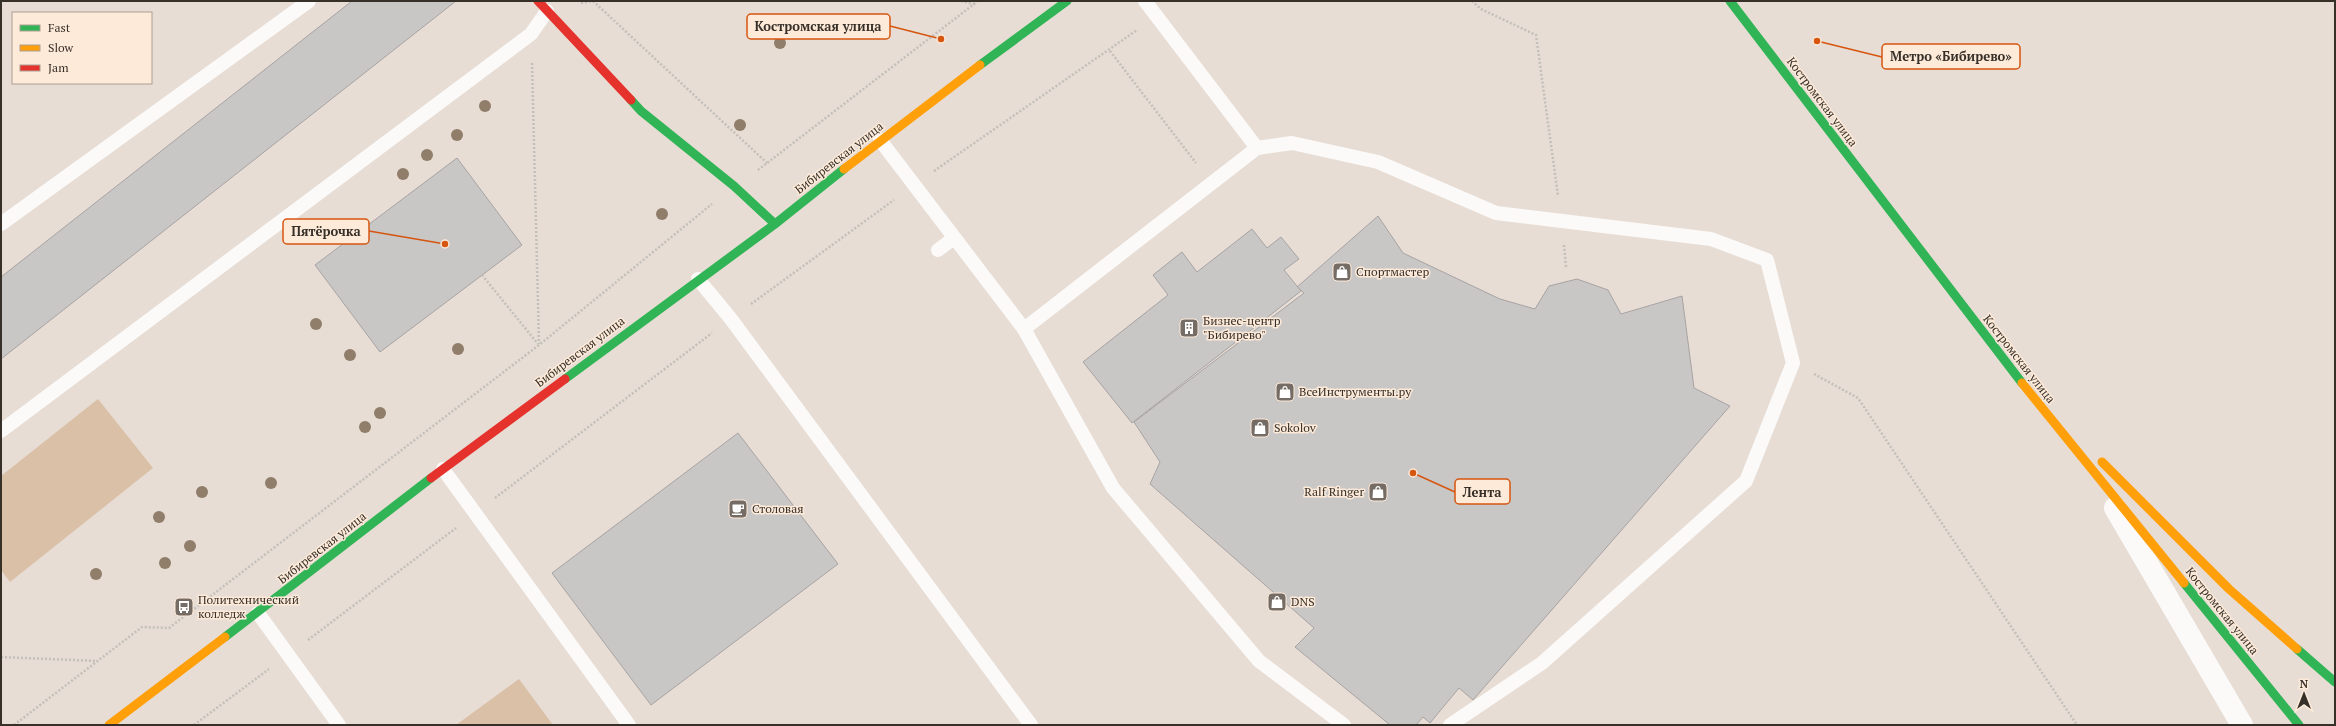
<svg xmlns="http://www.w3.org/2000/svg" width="2336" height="726" font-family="'PT Serif',serif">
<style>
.green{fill:#dac0a7}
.building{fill:#c9c6c6;stroke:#a7a3a3}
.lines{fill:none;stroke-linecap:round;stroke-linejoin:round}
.path{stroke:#c3bfbb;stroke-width:2.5;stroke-dasharray:2 2;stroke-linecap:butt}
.lane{stroke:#fbfaf9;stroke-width:14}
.street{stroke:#fbfaf9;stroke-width:22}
.fast{stroke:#30b455;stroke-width:9}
.slow{stroke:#ff9f0a;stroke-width:9}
.jam{stroke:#e5322d;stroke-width:9}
.tree{fill:#907d6a}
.labels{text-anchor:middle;stroke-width:3;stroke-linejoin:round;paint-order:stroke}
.street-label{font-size:12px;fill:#373029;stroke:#fdead9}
.poi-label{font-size:12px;fill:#373029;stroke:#fdead9;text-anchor:start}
.leader{fill:none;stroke:#d6550f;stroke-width:1.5}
.callout-dot{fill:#d6550f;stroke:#fdead9;stroke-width:1.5}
.callout{fill:#fdead9;stroke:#d6550f;stroke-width:1.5}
.callout-label{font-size:13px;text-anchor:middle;font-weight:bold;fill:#373029}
</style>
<rect width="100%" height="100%" fill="#e7ddd4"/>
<g class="green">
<polygon points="98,399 153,468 10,582 1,570 1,476"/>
<polygon points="519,679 553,725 456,725"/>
</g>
<g class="building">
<polygon points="352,1 456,1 1,359 1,277"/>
<polygon points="457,158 522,245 380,352 315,265"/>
<polygon points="1378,216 1403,253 1500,299 1535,309 1549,286 1577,279 1608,290 1621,314 1682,296 1694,388 1730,406 1473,700 1459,688 1430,723 1423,717 1416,725 1390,725 1295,647 1314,628 1150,484 1160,462 1134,422 1304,293 1297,287"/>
<polygon points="1252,229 1267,248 1281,237 1299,259 1284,270 1301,291 1132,423 1083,362 1168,295 1153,275 1182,252 1197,272"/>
<polygon points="738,433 838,564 651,705 552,573"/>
</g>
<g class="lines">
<g class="path">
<polyline points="593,1 767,163"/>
<polyline points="961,1 974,4"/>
<polyline points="1472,1 1481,9 1536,35 1558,196"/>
<polyline points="581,3 592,1"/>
<polyline points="1110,51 1196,163"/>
<polyline points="532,63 539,344"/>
<polyline points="758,170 978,1"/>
<polyline points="934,171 1137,30"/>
<polyline points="1564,245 1566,267"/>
<polyline points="482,275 538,344"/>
<polyline points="751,304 894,200"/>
<polyline points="1814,374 1858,398 2077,725"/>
<polyline points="495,498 712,333"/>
<polyline points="308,640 456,528"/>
<polyline points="1,657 96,661"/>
<polyline points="14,725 142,627 169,628 539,345 712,204"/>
<polyline points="194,725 269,669"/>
</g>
<g class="lane">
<polyline points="1145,1 1257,148"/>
<polyline points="880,140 1024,329 1257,148 1292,143 1378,162 1496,213 1711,239 1767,260 1793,363 1746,481 1542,663 1450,725"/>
<polyline points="1,224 309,1"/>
<polyline points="938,250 954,238"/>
<polyline points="698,279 731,319 1031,725"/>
<polyline points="1024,329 1113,488 1259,661 1344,725"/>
<polyline points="1,431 531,34 547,11"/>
<polyline points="443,469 629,725"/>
<polyline points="258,613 339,725"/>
</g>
<polyline class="street" points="2115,508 2242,725"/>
<g class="fast">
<polyline points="1730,1 2022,383"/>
<polyline points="980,65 1067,1"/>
<polyline points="631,100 641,111 734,186 775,224"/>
<polyline points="565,379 775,224 844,169"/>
<polyline points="2184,583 2299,725"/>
<polyline points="225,637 431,478"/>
<polyline points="2297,649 2335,682"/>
</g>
<g class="slow">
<polyline points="844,169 980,65"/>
<polyline points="2022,383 2184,583"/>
<polyline points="2102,462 2229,589 2297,649"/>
<polyline points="109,725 225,637"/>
</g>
<g class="jam">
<polyline points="538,1 631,100"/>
<polyline points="431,478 565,379"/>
</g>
</g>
<g class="tree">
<circle cx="780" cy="43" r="6"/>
<circle cx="485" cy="106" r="6"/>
<circle cx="740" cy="125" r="6"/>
<circle cx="457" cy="135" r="6"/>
<circle cx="427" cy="155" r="6"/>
<circle cx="403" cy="174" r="6"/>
<circle cx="662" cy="214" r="6"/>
<circle cx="316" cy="324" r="6"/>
<circle cx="458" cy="349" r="6"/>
<circle cx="350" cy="355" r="6"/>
<circle cx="380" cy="413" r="6"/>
<circle cx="365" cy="427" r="6"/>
<circle cx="271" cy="483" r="6"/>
<circle cx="202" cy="492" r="6"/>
<circle cx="159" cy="517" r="6"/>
<circle cx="190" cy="546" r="6"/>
<circle cx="165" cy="563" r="6"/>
<circle cx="96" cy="574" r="6"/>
</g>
<defs>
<symbol id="shop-square" viewBox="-11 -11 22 22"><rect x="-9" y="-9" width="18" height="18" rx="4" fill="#756d65" stroke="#fdead9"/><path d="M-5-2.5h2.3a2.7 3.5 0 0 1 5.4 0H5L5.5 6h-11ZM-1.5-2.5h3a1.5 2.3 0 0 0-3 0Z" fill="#fff"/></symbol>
<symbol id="building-square" viewBox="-11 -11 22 22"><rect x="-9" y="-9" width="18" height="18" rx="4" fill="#756d65" stroke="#fdead9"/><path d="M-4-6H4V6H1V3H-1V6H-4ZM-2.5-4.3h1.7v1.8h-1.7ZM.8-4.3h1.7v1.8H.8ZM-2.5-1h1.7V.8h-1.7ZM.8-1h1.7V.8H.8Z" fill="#fff"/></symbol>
<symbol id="cafe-square" viewBox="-11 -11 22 22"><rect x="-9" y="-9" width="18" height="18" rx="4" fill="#756d65" stroke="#fdead9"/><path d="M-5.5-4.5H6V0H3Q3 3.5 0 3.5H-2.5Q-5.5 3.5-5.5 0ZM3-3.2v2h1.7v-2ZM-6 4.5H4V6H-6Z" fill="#fff"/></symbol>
<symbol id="bus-square" viewBox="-11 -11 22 22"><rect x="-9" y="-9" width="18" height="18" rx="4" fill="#756d65" stroke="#fdead9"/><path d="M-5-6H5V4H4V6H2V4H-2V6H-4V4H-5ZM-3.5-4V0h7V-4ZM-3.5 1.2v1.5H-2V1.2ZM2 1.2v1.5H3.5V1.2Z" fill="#fff"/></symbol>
</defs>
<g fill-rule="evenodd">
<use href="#shop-square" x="1331" y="261" width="22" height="22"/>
<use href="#building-square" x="1178" y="317" width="22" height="22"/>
<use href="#shop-square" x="1274" y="381" width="22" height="22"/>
<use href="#shop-square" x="1249" y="417" width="22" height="22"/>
<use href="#shop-square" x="1367" y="481" width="22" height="22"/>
<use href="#cafe-square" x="727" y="498" width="22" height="22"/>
<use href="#shop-square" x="1266" y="591" width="22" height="22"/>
<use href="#bus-square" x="173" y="596" width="22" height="22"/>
</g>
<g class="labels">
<g class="street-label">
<text transform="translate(1822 102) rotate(53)" y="4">Костромская улица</text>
<text transform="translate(839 158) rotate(-38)" y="4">Бибиревская улица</text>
<text transform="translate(580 352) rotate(-37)" y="4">Бибиревская улица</text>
<text transform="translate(2019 359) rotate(52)" y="4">Костромская улица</text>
<text transform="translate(322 548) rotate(-38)" y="4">Бибиревская улица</text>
<text transform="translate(2222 611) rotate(51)" y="4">Костромская улица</text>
</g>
<g class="poi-label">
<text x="1356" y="276">Спортмастер</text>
<text x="1203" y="325">Бизнес-центр<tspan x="1203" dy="14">"Бибирево"</tspan></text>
<text x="1299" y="396">ВсеИнструменты.ру</text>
<text x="1274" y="432">Sokolov</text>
<text x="1364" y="496" text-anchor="end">Ralf Ringer</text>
<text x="752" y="513">Столовая</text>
<text x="198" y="604">Политехнический<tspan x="198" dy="14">колледж</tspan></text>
<text x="1291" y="606">DNS</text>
</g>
</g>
<path class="leader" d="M941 39L890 26M1817 41L1882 57M445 244L369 231M1413 473L1455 492"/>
<g class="callout-dot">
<circle cx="941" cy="39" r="4"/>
<circle cx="1817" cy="41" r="4"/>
<circle cx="445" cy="244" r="4"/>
<circle cx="1413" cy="473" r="4"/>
</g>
<g class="callout">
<rect x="747" y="14" width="143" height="25" rx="4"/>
<rect x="1882" y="44" width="138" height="25" rx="4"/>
<rect x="283" y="219" width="86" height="25" rx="4"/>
<rect x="1455" y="479" width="55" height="25" rx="4"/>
</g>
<g class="callout-label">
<text x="818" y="31">Костромская улица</text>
<text x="1951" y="61">Метро «Бибирево»</text>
<text x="326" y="236">Пятёрочка</text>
<text x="1482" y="497">Лента</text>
</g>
<rect width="2336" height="726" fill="none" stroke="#373029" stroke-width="4"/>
<rect x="12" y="12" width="140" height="72" fill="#fdead9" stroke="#aea093"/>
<rect x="20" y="25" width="20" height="6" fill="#30b455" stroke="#aea093"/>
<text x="48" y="32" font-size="12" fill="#373029">Fast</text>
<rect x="20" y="45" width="20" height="6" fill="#ff9f0a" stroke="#aea093"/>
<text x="48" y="52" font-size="12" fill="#373029">Slow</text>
<rect x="20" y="65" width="20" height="6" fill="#e5322d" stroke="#aea093"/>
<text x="48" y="72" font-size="12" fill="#373029">Jam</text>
<g transform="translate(2304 694)" stroke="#fdead9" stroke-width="3" paint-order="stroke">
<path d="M0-3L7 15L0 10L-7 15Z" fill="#373029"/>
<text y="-6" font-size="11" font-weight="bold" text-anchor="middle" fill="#373029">N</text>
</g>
</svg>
